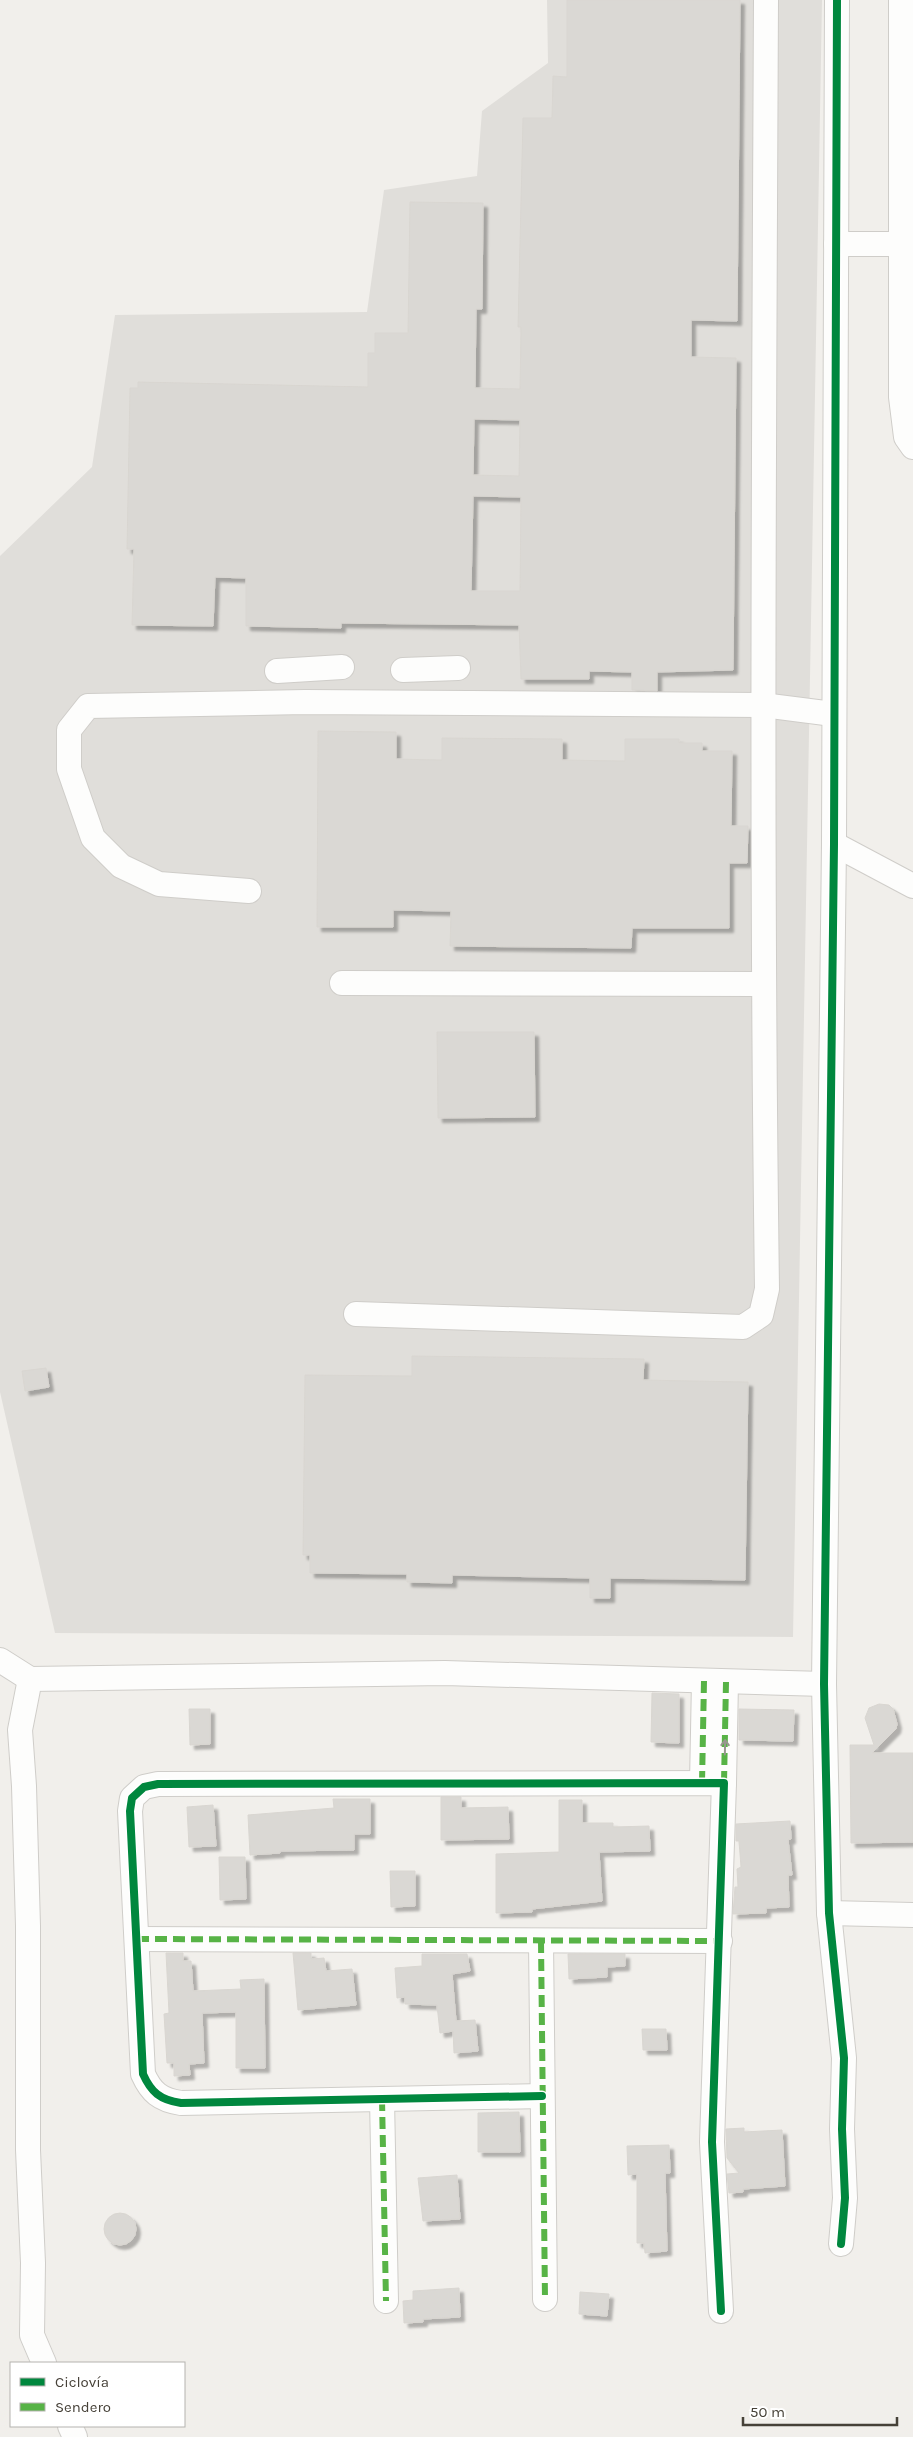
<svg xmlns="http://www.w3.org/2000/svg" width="913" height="2437" font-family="Karla,sans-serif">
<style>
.industrial{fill:#e0deda}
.building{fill:#dad8d4;stroke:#d9d6d1;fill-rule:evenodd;filter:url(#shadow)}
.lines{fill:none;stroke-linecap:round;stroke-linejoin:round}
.minor-casing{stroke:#cfcdc9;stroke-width:26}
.minor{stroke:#fdfdfc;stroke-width:24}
.quiet{stroke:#57b346;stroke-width:6;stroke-dasharray:12 6;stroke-linecap:butt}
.cycleway-casing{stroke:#fff;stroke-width:11}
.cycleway{stroke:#00873e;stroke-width:8}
.oneway{stroke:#989690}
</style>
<defs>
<filter id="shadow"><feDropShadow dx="4.5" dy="4.5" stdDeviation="1" flood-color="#0004"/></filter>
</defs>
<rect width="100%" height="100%" fill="#f1efeb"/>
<polygon class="industrial" points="547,0 822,0 793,1637 55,1633 0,1392 0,556 92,467 115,315 367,312 384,190 477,176 482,111 548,63"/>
<g class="building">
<path d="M567 0H740L737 321 691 320V357L736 358 733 670 657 672V691L632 690V672L589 671V679H521L519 625 341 623V628L246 626V578L215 577 213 626 132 625 134 549H127L130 388H138V382L368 387V353H375V333H408L410 202 483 203 482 309H476L475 388 520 389 521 327H518L523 118H552L553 76 567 77ZM474 419 520 420 519 476 473 475ZM473 496 521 497 520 591H471Z"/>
<polygon points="318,731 396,732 396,759 442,760 442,738 562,739 562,760 625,761 625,739 679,739 679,743 702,743 702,751 732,751 731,826 748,826 747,863 729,863 729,928 632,928 631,948 450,946 451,911 393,910 393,927 317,927"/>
<polygon points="437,1032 534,1032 535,1117 438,1118"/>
<polygon points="412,1356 644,1359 643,1380 748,1382 745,1580 610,1578 610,1598 590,1598 590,1578 452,1575 452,1583 407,1582 407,1574 310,1573 310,1555 303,1555 305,1375 412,1376"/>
<polygon points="46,1368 49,1387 25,1391 22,1371"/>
<polygon points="652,1693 679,1694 679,1743 651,1742"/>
<polygon points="879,1704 889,1705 893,1709 897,1724 896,1729 872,1753 913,1753 913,1842 851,1843 850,1745 874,1745 865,1718 869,1708"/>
<polygon points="189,1709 210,1709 210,1744 190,1745"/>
<polygon points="739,1709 794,1710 793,1741 739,1740"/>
<polygon points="441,1797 461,1797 461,1808 508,1807 509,1839 441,1840"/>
<polygon points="333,1799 370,1799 370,1834 354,1834 354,1850 280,1851 280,1853 250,1855 248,1815 334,1808"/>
<polygon points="559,1800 582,1800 582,1823 613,1823 613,1827 649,1826 650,1851 599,1852 602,1901 532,1909 532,1912 496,1913 496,1854 559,1852"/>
<polygon points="213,1805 216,1846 189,1847 187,1807"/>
<polygon points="790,1821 791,1839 788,1840 792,1875 788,1875 789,1907 766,1908 766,1913 733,1914 735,1887 738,1887 737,1869 741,1867 739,1841 736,1841 736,1824"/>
<polygon points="219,1857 245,1857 246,1899 220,1900"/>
<polygon points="390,1871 415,1871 415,1906 391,1907"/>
<polygon points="166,1953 183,1953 183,1961 191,1961 193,1991 241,1989 240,1980 264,1979 265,2068 236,2068 236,2012 202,2013 204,2063 189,2064 190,2075 174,2076 174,2063 167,2063 164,2014 169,2013"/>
<polygon points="293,1953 311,1953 311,1959 324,1958 326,1971 352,1969 356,2005 298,2010"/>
<polygon points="422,1954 467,1954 470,1971 452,1974 456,2021 475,2020 478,2051 454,2053 453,2031 440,2033 437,2005 405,2004 405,1997 397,1998 395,1968 422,1966"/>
<polygon points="568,1954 625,1954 625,1966 607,1967 607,1977 569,1979"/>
<polygon points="642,2029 666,2029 667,2050 643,2050"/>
<polygon points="519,2112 520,2152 478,2152 478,2113"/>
<polygon points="744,2128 744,2132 782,2130 785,2186 743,2189 743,2192 729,2193 727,2174 739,2173 727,2158 726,2129"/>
<polygon points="669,2145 670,2173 665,2173 667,2251 645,2253 644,2243 637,2243 637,2174 628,2175 627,2146"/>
<polygon points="457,2175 460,2219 423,2221 418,2178"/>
<circle cx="120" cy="2229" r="16"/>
<polygon points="459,2288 460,2317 423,2319 423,2322 404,2323 403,2301 413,2300 413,2291"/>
<polygon points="580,2292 609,2294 607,2316 579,2314"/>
</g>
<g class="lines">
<defs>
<g id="minor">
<polyline points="837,0 834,844 824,1684 829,1913 844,2058 842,2129 845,2198 841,2244"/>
<polyline points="901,0 901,397 906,437 913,447"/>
<polyline points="836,244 901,244"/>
<polyline points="403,670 458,668"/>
<polyline points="277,671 342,667"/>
<polyline points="834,844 913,886"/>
<polyline points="249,891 159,884 121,866 93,838 69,769 69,730 88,706 305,702 762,705 833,714"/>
<polyline points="342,983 763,984"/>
<path d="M356 1314 743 1327 761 1315 767 1289C761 859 764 430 766 0"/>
<polyline points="0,1660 30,1679 445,1673 824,1684"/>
<polyline points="30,1679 20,1730 24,1786 28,1926 28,2150 33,2263 32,2335 44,2363"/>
<polyline points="702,1783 704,1681"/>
<polyline points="724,1783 726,1682"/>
<polyline points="829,1913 913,1915"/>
<polyline points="137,1939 720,1941"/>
<polyline points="541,1941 545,2299"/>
<path d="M542 2096 181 2103C160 2100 151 2092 143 2074L130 1811 132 1798 144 1787 158 1784 724 1783 712 2142 721 2311"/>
<polyline points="382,2099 386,2301"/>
<polyline points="70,2426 75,2437"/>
</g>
</defs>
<use href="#minor" class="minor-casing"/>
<use href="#minor" class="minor"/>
<g class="quiet">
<polyline points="702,1783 704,1681"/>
<polyline points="724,1783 726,1682"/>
<polyline points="137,1939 720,1941"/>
<polyline points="541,1941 545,2299"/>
<polyline points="382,2099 386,2301"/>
</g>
<defs>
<g id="cycleway">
<polyline points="837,0 834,844 824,1684 829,1913 844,2058 842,2129 845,2198 841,2244"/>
<path d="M542 2096 181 2103C160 2100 151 2092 143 2074L130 1811 132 1798 144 1787 158 1784 724 1783 712 2142 721 2311"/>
</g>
</defs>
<use href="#cycleway" class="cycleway-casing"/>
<use href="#cycleway" class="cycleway"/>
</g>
<defs><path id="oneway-shaft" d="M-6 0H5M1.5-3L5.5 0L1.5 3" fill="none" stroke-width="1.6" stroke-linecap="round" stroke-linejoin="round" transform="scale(1.25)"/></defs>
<use class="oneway" href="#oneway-shaft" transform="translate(725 1747) rotate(-89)"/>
<rect x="10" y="2362" width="175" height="65" fill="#ffffff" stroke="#b5b3af"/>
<rect x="20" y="2378" width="25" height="8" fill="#00873e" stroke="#b5b3af"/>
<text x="55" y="2387" font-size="15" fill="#464138">Ciclovía</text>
<rect x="20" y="2403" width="25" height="8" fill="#57b346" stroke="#b5b3af"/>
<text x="55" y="2412" font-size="15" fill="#464138">Sendero</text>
<path d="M743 2417v8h154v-8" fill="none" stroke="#464138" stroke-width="2.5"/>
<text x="750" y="2417" font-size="15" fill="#464138" stroke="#ffffff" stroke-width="4" paint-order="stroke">50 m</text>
</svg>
